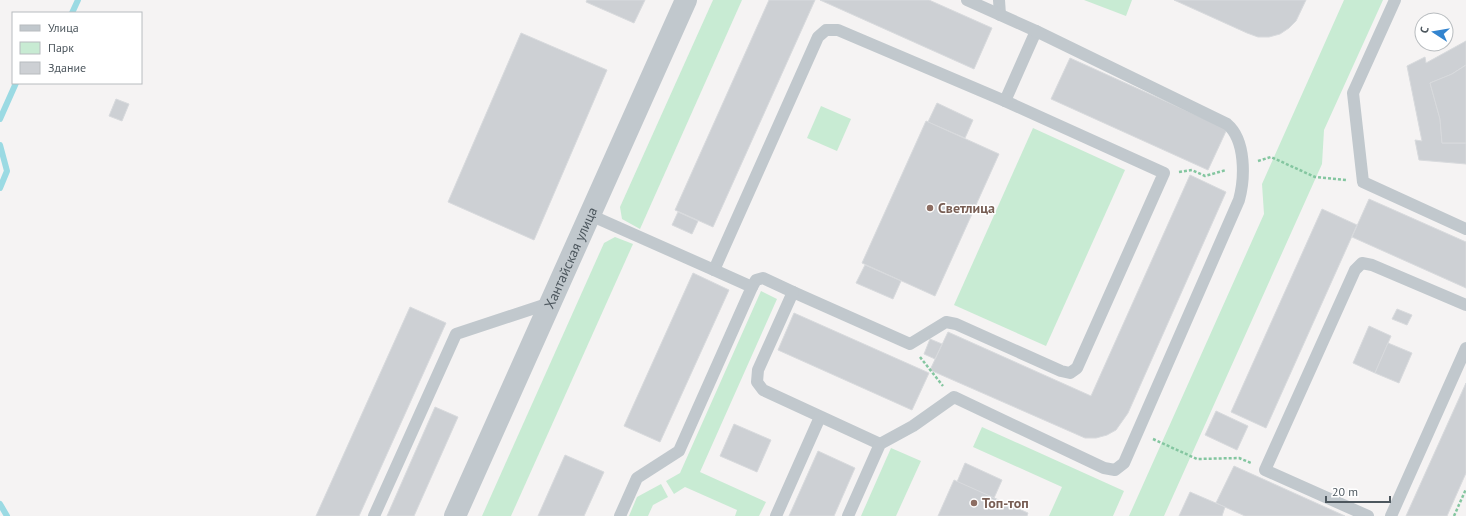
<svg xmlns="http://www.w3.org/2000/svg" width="1466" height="516" font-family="'PT Sans',sans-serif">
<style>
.green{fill:#c8ebd3}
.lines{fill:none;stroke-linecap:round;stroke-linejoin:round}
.stream{stroke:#9bdae3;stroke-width:6}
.building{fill:#cdd0d4;stroke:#d8dadd}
.path{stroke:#84c6a0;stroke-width:2.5;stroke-dasharray:3 2;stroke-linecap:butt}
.service{stroke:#c1c8cd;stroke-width:12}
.tertiary{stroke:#c1c8cd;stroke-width:22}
.education-dot{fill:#8d6e63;stroke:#fff;stroke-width:1.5}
.labels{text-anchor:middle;stroke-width:3;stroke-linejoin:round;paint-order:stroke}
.education-label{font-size:14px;font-weight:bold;fill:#785e54;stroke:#fff;text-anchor:start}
.street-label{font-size:14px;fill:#4d575e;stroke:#fff}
</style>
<rect width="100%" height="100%" fill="#f5f3f3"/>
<g class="green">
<polygon points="713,0 742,0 640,229 622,219 620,207"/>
<polygon points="1084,0 1132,0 1126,16"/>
<polygon points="1344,0 1383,0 1324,130 1322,164 1164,516 1129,516 1264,214 1262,184"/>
<polygon points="821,106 851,119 837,151 807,138"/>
<polygon points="1033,128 1125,170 1046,346 954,305"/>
<polygon points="615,237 633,244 511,516 482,516 604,243"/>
<polygon points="761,291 777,299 700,472 766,502 759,516 735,516 737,510 685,487 674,494 666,481 680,473"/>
<polygon points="982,427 1124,491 1113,516 1049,516 1062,487 973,447"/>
<polygon points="891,448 921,461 896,516 861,516"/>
<polygon points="661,484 668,497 653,505 648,516 629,516 637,497"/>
</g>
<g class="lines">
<g class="stream">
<polyline points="72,13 78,0"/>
<polyline points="0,119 16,83"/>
<polyline points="0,145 7,171 0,188"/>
<polyline points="0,504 7,516"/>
</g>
</g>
<g class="building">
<polygon points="587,0 645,0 634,23 586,2"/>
<polygon points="769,0 815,0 713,227 675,210"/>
<polygon points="820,0 929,0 992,28 974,69"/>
<polygon points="1174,0 1306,0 1296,21 1289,28 1280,34 1269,37 1258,37 1247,33"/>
<polygon points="521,33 607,70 534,240 448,202"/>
<polygon points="1466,41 1466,65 1452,74 1430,83 1440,119 1442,143 1466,143 1466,164 1419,160 1415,140 1422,141 1407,66 1425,57 1426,63"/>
<polygon points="1070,58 1227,129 1208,170 1051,99"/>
<polygon points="1466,65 1466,143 1442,143 1440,119 1430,83 1452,74"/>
<polygon points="116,99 129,104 122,121 109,116"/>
<polygon points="937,103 973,120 965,138 928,122"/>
<polygon points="926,121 999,154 935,296 862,263"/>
<polygon points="1190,175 1226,192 1128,413 1116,430 1107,435 1096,438 1085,438 930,370 948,332 1091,396"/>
<polygon points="1369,199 1466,242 1466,288 1352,237"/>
<polygon points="1322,209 1357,225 1266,428 1231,412"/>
<polygon points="678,212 698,221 692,234 672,225"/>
<polygon points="865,265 901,281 893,299 856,283"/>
<polygon points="693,273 729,290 660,442 624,426"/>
<polygon points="410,307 446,323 359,516 316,516"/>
<polygon points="1397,309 1412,315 1407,325 1392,319"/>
<polygon points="794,313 929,373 912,410 778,350"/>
<polygon points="1369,326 1391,336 1375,373 1353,363"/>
<polygon points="930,339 942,344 935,359 924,354"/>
<polygon points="1388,343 1412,353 1399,383 1375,373"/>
<polygon points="1466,383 1466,473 1447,516 1406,516"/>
<polygon points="435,407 458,417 414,516 387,516"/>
<polygon points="1216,411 1248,426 1237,450 1205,435"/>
<polygon points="734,424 771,440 757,472 720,456"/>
<polygon points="818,451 855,468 834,516 789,516"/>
<polygon points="565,455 604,472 584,516 538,516"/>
<polygon points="965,463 1002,480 994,498 957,482"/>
<polygon points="1234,466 1345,516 1245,516 1216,503"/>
<polygon points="954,480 1028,513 1027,516 938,516"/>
<polygon points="1190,492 1225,507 1222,516 1179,516"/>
</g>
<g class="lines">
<g class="path">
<polyline points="1258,161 1271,157 1315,177 1346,180"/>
<polyline points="1179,172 1192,170 1205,176 1226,170"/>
<polyline points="920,357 943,386"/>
<polyline points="1153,439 1197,459 1239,458 1251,463"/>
<polyline points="1454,516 1466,489"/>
</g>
<g class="service">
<polyline points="999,0 1000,15"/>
<polyline points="1395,0 1353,93 1363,182 1466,229"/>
<polyline points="1005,101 1036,31"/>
<polyline points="590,215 714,270 818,37 826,30 838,30 1005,101 1164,173 1077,368 1070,373 1061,371 956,324 946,322 910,344 793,292"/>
<polyline points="752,287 756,280 763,278 793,292 758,370 757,382 763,390 880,444"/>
<polyline points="374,516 456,334 550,303"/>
<polyline points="620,516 637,478 679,451 752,287 714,270"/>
<polyline points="776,516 820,417"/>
<path d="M848 516 880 444 913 426 954 397 1104 468 1115 470 1124 463 1239 200C1245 178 1246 140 1227 124L1036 31 967 0"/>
<polyline points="1368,516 1265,470 1355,270 1362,263 1372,265 1466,305"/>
<polyline points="1391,516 1466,348"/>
</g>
<path class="tertiary" id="s1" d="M455 516 686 0"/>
</g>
<g class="education-dot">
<circle cx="930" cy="208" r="4"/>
<circle cx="974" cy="503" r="4"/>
</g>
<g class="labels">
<g class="education-label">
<text x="938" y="213">Светлица</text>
<text x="982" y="508">Топ-топ</text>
</g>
<g class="street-label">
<text dy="5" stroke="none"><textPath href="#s1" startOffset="283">Хантайская улица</textPath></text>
</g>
</g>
<rect x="12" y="12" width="130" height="72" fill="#ffffff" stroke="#b8bcbf"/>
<rect x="20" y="25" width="20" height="6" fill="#c1c8cd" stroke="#b8bcbf"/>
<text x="48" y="32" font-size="12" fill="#4d575e">Улица</text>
<rect x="20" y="42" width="20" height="12" fill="#c8ebd3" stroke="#b8bcbf"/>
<text x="48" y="52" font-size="12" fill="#4d575e">Парк</text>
<rect x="20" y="62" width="20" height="12" fill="#cdd0d4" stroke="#b8bcbf"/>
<text x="48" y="72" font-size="12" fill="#4d575e">Здание</text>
<g transform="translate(1434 32) rotate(282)"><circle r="19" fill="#ffffff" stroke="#b8bcbf"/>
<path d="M0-3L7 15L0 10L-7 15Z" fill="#3384cf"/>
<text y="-6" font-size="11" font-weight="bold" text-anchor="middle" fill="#4d575e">С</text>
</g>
<path d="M1326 496v6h64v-6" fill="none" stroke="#4d575e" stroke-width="2"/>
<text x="1332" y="496" font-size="12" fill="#4d575e" stroke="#ffffff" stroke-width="3" paint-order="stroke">20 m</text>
</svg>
